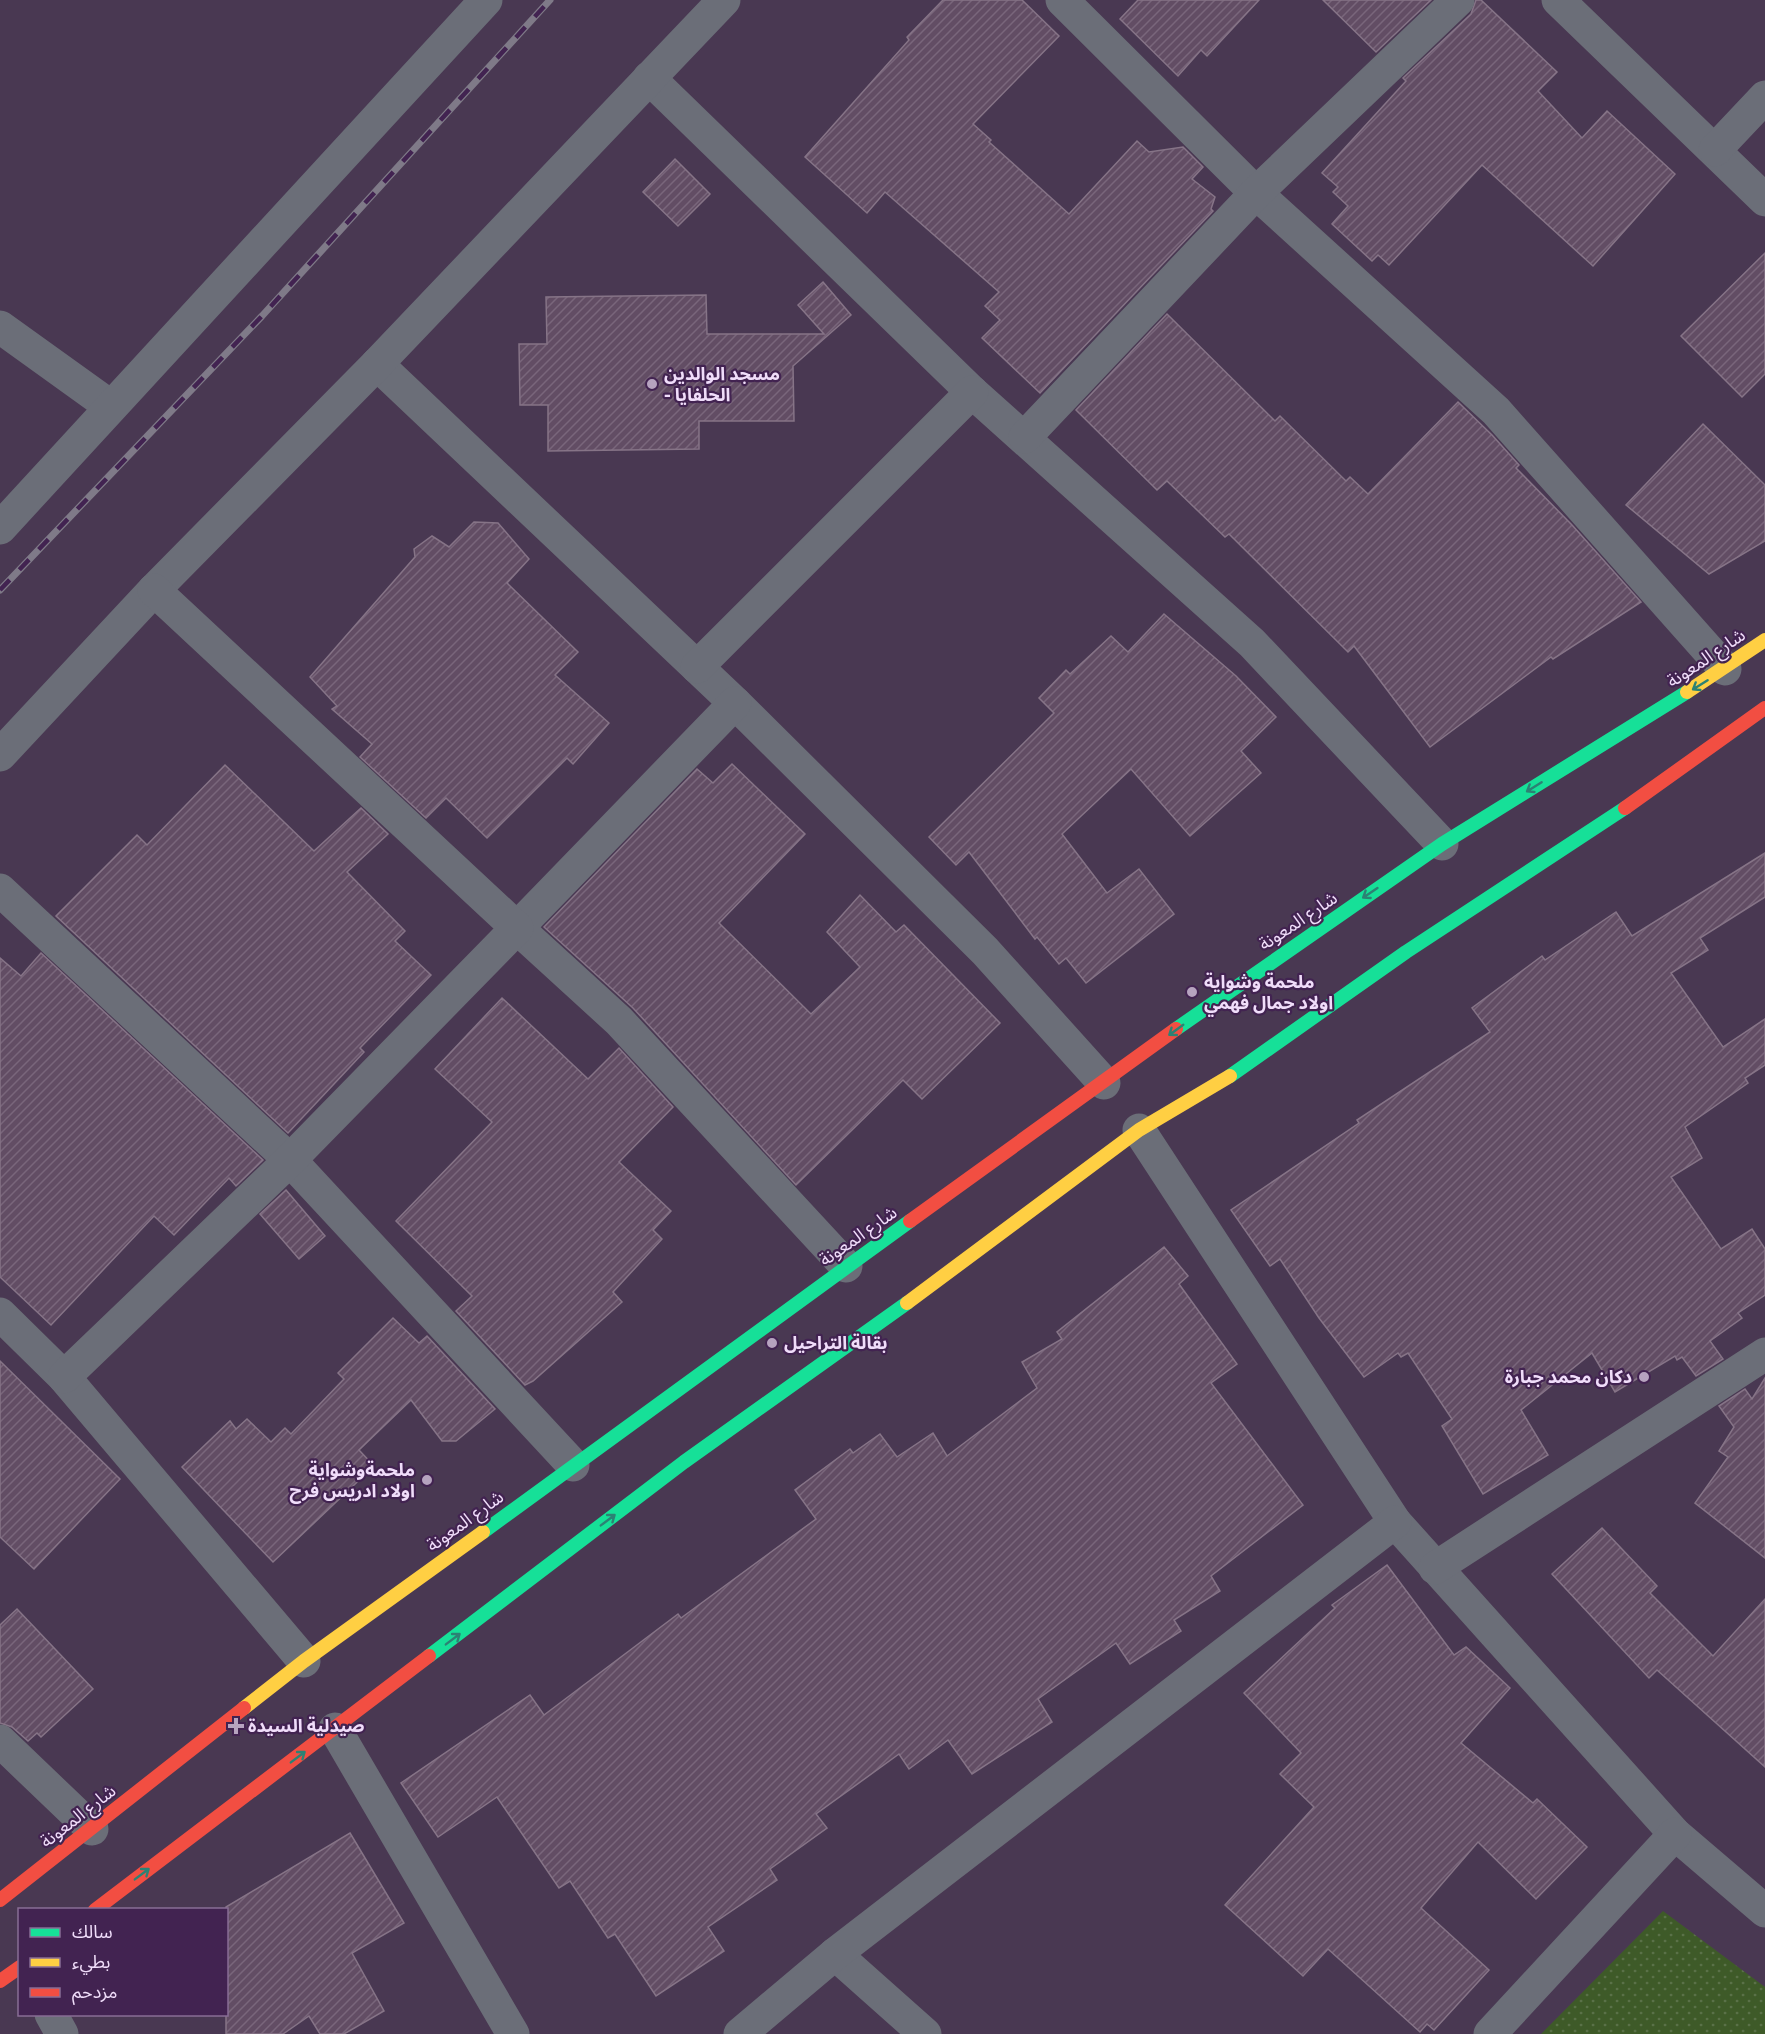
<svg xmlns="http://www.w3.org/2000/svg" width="1765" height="2034" font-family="Signika,'Noto Sans Arabic',sans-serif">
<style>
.grass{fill:url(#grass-dots)}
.building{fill:url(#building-hatch);stroke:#867487;stroke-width:1.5}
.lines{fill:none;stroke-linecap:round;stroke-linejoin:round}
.street{stroke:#6b6e78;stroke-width:33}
.fast{stroke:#16e098;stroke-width:14}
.slow{stroke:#ffcf43;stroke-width:14}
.jam{stroke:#f24e42;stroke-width:14}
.rail-casing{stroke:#7f7a88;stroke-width:7}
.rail{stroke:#422351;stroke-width:4.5;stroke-dasharray:14;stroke-linecap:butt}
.oneway{stroke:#2c8274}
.poi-dot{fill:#b6a3bf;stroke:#422351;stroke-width:2}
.labels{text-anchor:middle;stroke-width:4.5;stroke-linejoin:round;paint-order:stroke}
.poi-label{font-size:18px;font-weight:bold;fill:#f0ddfa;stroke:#422351;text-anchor:start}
.street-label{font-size:18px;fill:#f0ddfa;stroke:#422351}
</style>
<defs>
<pattern id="grass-dots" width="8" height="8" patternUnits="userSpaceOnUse" patternTransform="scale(1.5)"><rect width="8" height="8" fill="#3e5a28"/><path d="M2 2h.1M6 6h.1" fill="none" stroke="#5a7148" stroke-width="1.8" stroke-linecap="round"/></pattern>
<pattern id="building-hatch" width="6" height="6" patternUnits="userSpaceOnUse" patternTransform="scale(1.5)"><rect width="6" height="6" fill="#624d64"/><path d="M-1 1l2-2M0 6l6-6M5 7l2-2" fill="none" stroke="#79667b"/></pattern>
</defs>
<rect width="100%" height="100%" fill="#493852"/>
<polygon class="grass" points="1663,1911 1765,1987 1765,2034 1541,2034"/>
<g class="building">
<polygon points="943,0 1022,0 1059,36 973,124 991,140 989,142 1069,214 1137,141 1149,152 1183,147 1203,167 1192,179 1215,197 1211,209 1213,211 1040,393 982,338 1000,320 985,306 999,292 885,192 867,213 805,157 909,40 907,37"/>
<polygon points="1138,0 1259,0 1207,56 1201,50 1178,76 1120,19"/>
<polygon points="1323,0 1431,0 1376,52"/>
<polygon points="1476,0 1481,0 1557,72 1538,91 1582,138 1607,111 1675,174 1593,266 1482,165 1389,265 1378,255 1372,261 1332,224 1348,206 1333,192 1338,187 1322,173 1406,81 1403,78 1471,14"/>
<polygon points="675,159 710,194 678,226 643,192"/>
<polygon points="1765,253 1765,374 1742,397 1681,336"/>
<polygon points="823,282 851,315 793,366 794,421 699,421 699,449 548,451 548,405 520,405 519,344 547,344 546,297 706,295 707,334 824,334 798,305"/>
<polygon points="1167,314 1275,421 1280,416 1346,481 1350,477 1368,494 1458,402 1492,435 1519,465 1516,468 1572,525 1641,602 1553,659 1551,657 1430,747 1354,646 1348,652 1229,534 1225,537 1167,481 1157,490 1076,410"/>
<polygon points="1703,424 1765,485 1765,541 1709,574 1626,505"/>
<polygon points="474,522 498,523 529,559 507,583 578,652 555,675 609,723 573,764 567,758 487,838 446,798 426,818 360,757 372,744 332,709 337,706 310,677 415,557 414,549 432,536 449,547"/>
<polygon points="1164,614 1236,676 1276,717 1241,751 1261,773 1190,836 1131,769 1062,834 1107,893 1139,869 1174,914 1086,983 1066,958 1059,964 1037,937 1035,939 969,852 956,865 929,837 1054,713 1039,698 1066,670 1070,674 1111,636 1128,652"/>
<polygon points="732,764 805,834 719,923 811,1014 860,967 827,932 860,895 896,932 904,925 1000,1023 922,1099 903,1080 796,1185 633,1008 544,927 697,769 713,783"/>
<polygon points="225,765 314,851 361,808 388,834 347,872 405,931 395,941 431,975 360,1048 364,1052 288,1133 56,916 137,835 147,845"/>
<polygon points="1765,853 1765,897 1700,938 1708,950 1671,973 1723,1047 1765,1019 1765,1065 1745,1078 1748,1083 1685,1127 1702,1158 1671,1177 1721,1249 1752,1229 1765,1249 1765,1295 1738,1313 1742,1318 1710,1341 1723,1359 1696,1376 1682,1357 1677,1360 1675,1356 1615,1392 1592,1353 1521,1410 1548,1455 1483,1494 1442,1426 1452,1419 1408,1353 1401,1357 1398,1353 1364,1377 1319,1318 1280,1259 1270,1266 1231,1210 1359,1123 1357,1120 1490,1032 1472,1008 1542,956 1545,960 1616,912 1632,936"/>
<polygon points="41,953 263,1160 236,1186 229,1178 174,1235 154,1216 51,1325 0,1277 0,958 21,976"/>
<polygon points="502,998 588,1079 619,1048 673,1107 619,1162 671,1211 653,1230 662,1239 613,1292 622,1302 533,1381 525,1385 456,1311 472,1296 396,1221 492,1122 435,1069"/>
<polygon points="286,1190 325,1236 299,1259 260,1214"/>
<polygon points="1164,1247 1188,1276 1179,1284 1237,1364 1211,1383 1303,1505 1211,1576 1220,1591 1174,1620 1181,1631 1130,1664 1116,1643 1038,1699 1052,1722 972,1774 948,1740 909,1769 899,1754 816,1814 827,1828 770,1869 777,1880 708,1927 724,1951 656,1996 615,1934 608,1938 570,1881 559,1888 497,1797 438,1837 401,1783 530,1695 544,1715 678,1614 681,1618 816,1519 795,1490 850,1449 853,1453 880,1434 897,1457 933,1433 947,1456 1037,1388 1022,1362 1062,1339 1057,1332"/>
<polygon points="393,1318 419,1343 427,1336 495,1409 456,1441 442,1441 411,1400 359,1450 374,1466 273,1562 182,1467 230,1421 236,1429 247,1419 271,1442 285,1428 291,1434 344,1379 338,1373"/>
<polygon points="0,1361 120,1479 34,1569 0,1537"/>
<polygon points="1765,1378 1765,1558 1695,1503 1728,1457 1719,1451 1734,1427 1719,1406 1745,1389 1752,1399"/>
<polygon points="1602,1528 1657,1586 1650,1593 1713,1656 1765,1599 1765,1767 1657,1670 1649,1678 1552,1574"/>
<polygon points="1387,1565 1454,1655 1466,1647 1510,1688 1461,1743 1533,1803 1537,1799 1587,1847 1536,1899 1478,1842 1421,1908 1489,1970 1434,2030 1427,2024 1420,2032 1328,1949 1303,1976 1225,1905 1314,1807 1280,1774 1301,1753 1244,1693 1335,1608 1332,1605"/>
<polygon points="17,1609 93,1689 41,1737 37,1733 28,1741 12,1727 0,1723 0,1625"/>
<polygon points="350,1833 404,1923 352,1953 384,2011 344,2034 320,2034 309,2016 283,2034 226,2034 226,1907"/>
</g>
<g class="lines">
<g class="street">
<polyline points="1062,0 1256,193 1496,411 1725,669"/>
<polyline points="1558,0 1765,200"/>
<polyline points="649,78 972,392 1252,643 1442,844"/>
<polyline points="1715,150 1765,97"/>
<polyline points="0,327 110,406"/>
<polyline points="377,364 735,703 985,951 1104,1083"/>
<polyline points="1025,437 1256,193 1458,0"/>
<polyline points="0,528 486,0"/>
<polyline points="697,667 972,392"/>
<polyline points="735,703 517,928 619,1021 846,1266"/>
<polyline points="0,755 154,590 377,364 724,0"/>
<polyline points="0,890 290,1160 573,1465"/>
<polyline points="1139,1130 1395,1522 1675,1834 1765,1911"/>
<polyline points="0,1314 64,1377 304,1661"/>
<polyline points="64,1377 290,1160 517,928 154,590"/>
<polyline points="1435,1568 1765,1354"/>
<polyline points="335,1729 513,2034"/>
<polyline points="0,1741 92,1829"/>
<polyline points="835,1954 925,2034"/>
<polyline points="51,2014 62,2034"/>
<polyline points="740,2034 835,1954 1395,1522"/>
<polyline points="1490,2034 1675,1834"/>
</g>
<g class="fast">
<polyline points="1176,1029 1442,844 1687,692"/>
<polyline points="1230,1076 1406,952 1625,808"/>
<polyline points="483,1532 910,1221"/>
<polyline points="429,1656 684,1462 907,1303"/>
</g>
<g class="slow">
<polyline points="1687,692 1765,640"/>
<polyline points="907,1303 1139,1130 1230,1076"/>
<polyline points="244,1708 304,1661 483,1532"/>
</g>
<g class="jam">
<polyline points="1625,808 1765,708"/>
<polyline points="910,1221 1176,1029"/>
<polyline points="0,1900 244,1708"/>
<polyline points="95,1910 429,1656"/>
<polyline points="0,1981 20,1967"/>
</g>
<defs>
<polyline id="rail" points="0,590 262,316 550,0"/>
</defs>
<use href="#rail" class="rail-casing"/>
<use href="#rail" class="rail"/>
</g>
<defs><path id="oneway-shaft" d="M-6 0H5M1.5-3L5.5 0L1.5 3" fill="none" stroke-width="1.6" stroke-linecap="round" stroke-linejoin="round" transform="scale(1.5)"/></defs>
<g class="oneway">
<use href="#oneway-shaft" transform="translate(1700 685) rotate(148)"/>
<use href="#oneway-shaft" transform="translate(1534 787) rotate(148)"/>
<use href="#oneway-shaft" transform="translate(1370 893) rotate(146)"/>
<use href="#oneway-shaft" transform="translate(1176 1030) rotate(144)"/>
<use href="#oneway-shaft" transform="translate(608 1520) rotate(-37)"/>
<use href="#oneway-shaft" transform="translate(453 1639) rotate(-37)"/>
<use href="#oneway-shaft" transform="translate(298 1757) rotate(-37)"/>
<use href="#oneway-shaft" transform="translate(142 1874) rotate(-37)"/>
</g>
<g class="poi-dot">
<circle cx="652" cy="384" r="6"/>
<circle cx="1192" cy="992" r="6"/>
<circle cx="772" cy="1343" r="6"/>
<circle cx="1644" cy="1377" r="6"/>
<circle cx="427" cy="1480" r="6"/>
<path d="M233 1717h6v6h6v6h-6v6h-6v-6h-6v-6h6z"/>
</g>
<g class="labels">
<g class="poi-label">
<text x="664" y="380">مسجد الوالدين<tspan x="664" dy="21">- الحلفايا</tspan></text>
<text x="1204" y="988">ملحمة وشواية<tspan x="1204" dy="21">اولاد جمال فهمي</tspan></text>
<text x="784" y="1349">بقالة التراحيل</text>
<text x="1632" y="1383" text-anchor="end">دكان محمد جبارة</text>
<text x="415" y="1476" text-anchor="end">ملحمةوشواية<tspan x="415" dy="21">اولاد ادريس فرح</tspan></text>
<text x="248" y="1732">صيدلية السيدة</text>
</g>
<g class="street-label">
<text transform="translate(1706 658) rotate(-34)" y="6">شارع المعونة</text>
<text transform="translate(1298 921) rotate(-34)" y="6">شارع المعونة</text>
<text transform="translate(858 1236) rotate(-35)" y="6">شارع المعونة</text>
<text transform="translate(465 1521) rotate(-36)" y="6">شارع المعونة</text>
<text transform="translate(78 1816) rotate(-38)" y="6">شارع المعونة</text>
</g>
</g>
<rect x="18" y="1908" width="210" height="108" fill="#422351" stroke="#886d95" stroke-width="1.5"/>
<rect x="30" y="1928" width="30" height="9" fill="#16e098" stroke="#886d95" stroke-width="1.5"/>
<text x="72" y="1938" font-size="18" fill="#f0ddfa">سالك</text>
<rect x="30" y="1958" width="30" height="9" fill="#ffcf43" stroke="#886d95" stroke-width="1.5"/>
<text x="72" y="1968" font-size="18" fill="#f0ddfa">بطيء</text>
<rect x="30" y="1988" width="30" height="9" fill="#f24e42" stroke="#886d95" stroke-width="1.5"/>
<text x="72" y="1998" font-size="18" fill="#f0ddfa">مزدحم</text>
</svg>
